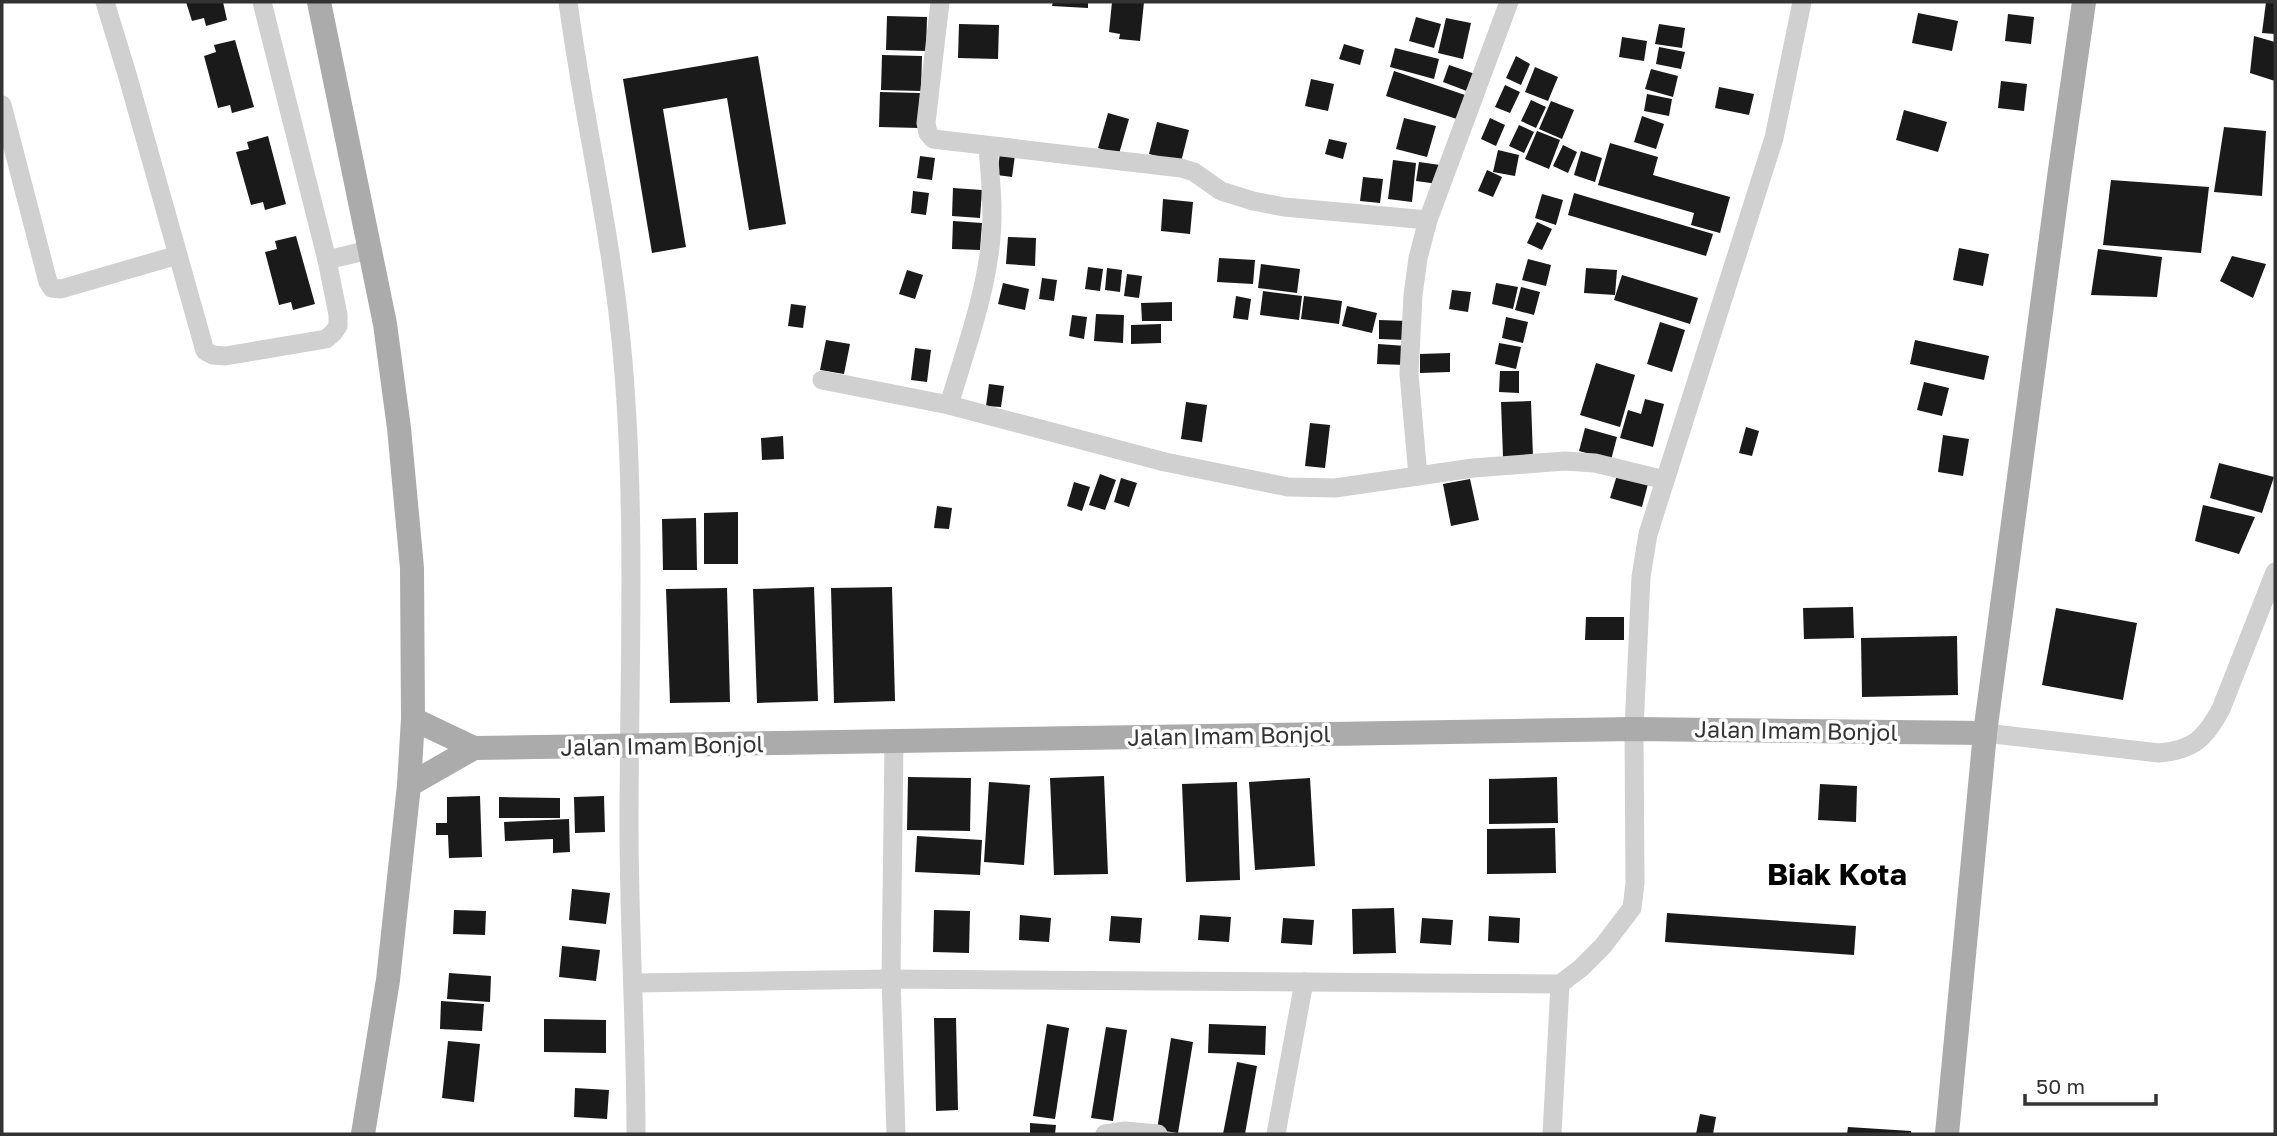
<svg xmlns="http://www.w3.org/2000/svg" width="2277" height="1136" font-family="'Golos Text',sans-serif">
<style>
.building{fill:#1a1a1a}
.lines{fill:none;stroke-linecap:round;stroke-linejoin:round}
.minor{stroke:#d0d0d0;stroke-width:19}
.major{stroke:#ababab;stroke-width:24}
.labels{text-anchor:middle;stroke-width:7;stroke-linejoin:round;paint-order:stroke}
.street-label{font-size:23px;fill:#333;stroke:#fff}
.district-label{font-size:30px;font-weight:bold;fill:#000;stroke:#fff}
</style>
<rect width="100%" height="100%" fill="#fff"/>
<g class="building">
<polygon points="186,2 223,2 227,20 206,26 204,18 192,21"/>
<polygon points="1053,2 1088,2 1088,8 1052,6"/>
<polygon points="1112,2 1144,2 1140,41 1119,39 1120,34 1109,32"/>
<polygon points="2266,2 2275,2 2275,34 2262,33"/>
<polygon points="1918,13 1958,21 1952,51 1912,43"/>
<polygon points="2008,14 2034,17 2031,44 2005,41"/>
<polygon points="887,16 927,17 926,51 886,50"/>
<polygon points="1416,17 1441,24 1434,48 1409,41"/>
<polygon points="1446,18 1471,23 1463,59 1438,53"/>
<polygon points="959,24 999,25 998,59 958,58"/>
<polygon points="1659,24 1685,28 1682,48 1655,44"/>
<polygon points="2254,36 2275,42 2275,81 2250,73"/>
<polygon points="1622,37 1647,41 1644,61 1619,57"/>
<polygon points="235,40 254,107 232,113 230,105 218,108 204,56 216,52 214,45"/>
<polygon points="1344,44 1364,50 1360,65 1339,59"/>
<polygon points="1659,47 1685,52 1681,69 1656,64"/>
<polygon points="1395,48 1439,59 1434,79 1390,67"/>
<polygon points="882,55 922,56 921,91 881,90"/>
<polygon points="758,56 786,224 749,230 727,98 663,109 686,247 652,253 623,79"/>
<polygon points="1516,56 1530,64 1521,85 1506,78"/>
<polygon points="1449,65 1478,75 1472,93 1443,82"/>
<polygon points="1535,67 1558,77 1548,101 1525,92"/>
<polygon points="1651,69 1678,76 1673,97 1645,89"/>
<polygon points="1394,71 1468,96 1460,120 1386,96"/>
<polygon points="1311,79 1334,84 1328,111 1305,106"/>
<polygon points="2001,81 2027,84 2024,111 1998,108"/>
<polygon points="1505,85 1520,92 1510,113 1495,107"/>
<polygon points="1719,87 1754,94 1749,115 1715,108"/>
<polygon points="880,92 920,93 919,128 879,127"/>
<polygon points="1647,94 1672,99 1669,116 1644,111"/>
<polygon points="1531,100 1546,107 1536,128 1521,121"/>
<polygon points="1551,101 1574,110 1562,139 1539,129"/>
<polygon points="1904,110 1947,122 1938,152 1896,140"/>
<polygon points="1108,113 1129,119 1119,154 1098,148"/>
<polygon points="1642,116 1664,124 1656,149 1634,142"/>
<polygon points="1404,118 1436,126 1427,157 1396,149"/>
<polygon points="1490,118 1505,125 1496,146 1481,139"/>
<polygon points="1157,122 1189,130 1181,162 1149,154"/>
<polygon points="1519,125 1534,132 1524,153 1509,146"/>
<polygon points="2224,127 2266,131 2262,196 2214,192"/>
<polygon points="1537,131 1560,140 1549,169 1525,159"/>
<polygon points="268,136 286,204 265,210 263,202 251,205 236,152 249,149 247,142"/>
<polygon points="1329,139 1347,143 1343,159 1325,154"/>
<polygon points="1610,143 1658,157 1653,175 1730,197 1720,233 1691,225 1694,213 1598,185"/>
<polygon points="1563,145 1577,152 1568,173 1553,166"/>
<polygon points="1498,150 1519,155 1515,176 1493,172"/>
<polygon points="1581,151 1602,158 1595,182 1574,175"/>
<polygon points="1000,153 1015,155 1012,177 997,175"/>
<polygon points="920,156 935,158 932,180 917,178"/>
<polygon points="1393,160 1416,163 1412,202 1388,199"/>
<polygon points="1419,162 1440,165 1438,184 1416,181"/>
<polygon points="1487,170 1502,177 1493,197 1478,191"/>
<polygon points="1363,177 1383,179 1380,203 1360,201"/>
<polygon points="2111,180 2209,187 2201,253 2103,245"/>
<polygon points="953,188 982,190 980,218 952,216"/>
<polygon points="913,191 929,193 926,215 911,213"/>
<polygon points="1574,193 1713,234 1706,256 1568,215"/>
<polygon points="1542,194 1563,200 1556,225 1535,218"/>
<polygon points="1163,199 1193,202 1190,234 1161,231"/>
<polygon points="953,221 982,223 980,250 952,249"/>
<polygon points="1537,222 1552,229 1542,250 1527,243"/>
<polygon points="296,236 315,304 293,310 291,302 279,305 265,252 277,249 275,241"/>
<polygon points="1008,237 1036,238 1035,266 1006,264"/>
<polygon points="1959,248 1989,254 1983,286 1953,280"/>
<polygon points="2098,249 2162,257 2157,297 2091,295"/>
<polygon points="2232,256 2266,264 2253,298 2220,281"/>
<polygon points="1219,258 1255,260 1253,284 1217,282"/>
<polygon points="1528,259 1551,265 1546,286 1522,280"/>
<polygon points="1261,264 1300,269 1297,293 1258,288"/>
<polygon points="1088,267 1103,269 1100,291 1085,289"/>
<polygon points="1107,268 1122,270 1120,292 1105,290"/>
<polygon points="1586,268 1617,270 1615,295 1584,293"/>
<polygon points="907,270 923,275 915,299 899,294"/>
<polygon points="1127,274 1142,276 1139,298 1124,296"/>
<polygon points="1622,275 1698,298 1690,324 1614,300"/>
<polygon points="1042,278 1057,280 1054,301 1039,299"/>
<polygon points="1003,283 1029,289 1025,310 998,304"/>
<polygon points="1496,283 1518,287 1513,309 1492,304"/>
<polygon points="1521,287 1540,292 1534,315 1515,310"/>
<polygon points="1452,290 1471,292 1468,312 1449,309"/>
<polygon points="1263,291 1302,296 1299,320 1260,315"/>
<polygon points="1236,296 1251,299 1248,320 1233,318"/>
<polygon points="1304,296 1342,301 1339,324 1301,319"/>
<polygon points="1172,302 1172,321 1142,321 1141,303"/>
<polygon points="791,304 806,306 803,328 788,326"/>
<polygon points="1347,306 1377,313 1372,333 1342,326"/>
<polygon points="1096,314 1124,315 1123,343 1094,341"/>
<polygon points="1072,315 1087,317 1084,339 1069,336"/>
<polygon points="1506,317 1528,322 1523,343 1502,338"/>
<polygon points="1379,320 1408,321 1408,340 1379,339"/>
<polygon points="1660,322 1685,330 1672,372 1647,364"/>
<polygon points="1161,324 1161,343 1131,344 1131,325"/>
<polygon points="826,340 850,344 844,374 820,370"/>
<polygon points="1915,340 1989,356 1984,380 1910,364"/>
<polygon points="1499,343 1521,347 1516,369 1495,364"/>
<polygon points="1378,344 1406,346 1405,365 1377,364"/>
<polygon points="915,348 931,350 927,382 911,380"/>
<polygon points="1450,353 1450,372 1420,373 1420,354"/>
<polygon points="1596,363 1635,375 1620,427 1580,415"/>
<polygon points="1500,371 1519,371 1519,393 1499,392"/>
<polygon points="1924,382 1949,388 1942,416 1917,410"/>
<polygon points="989,384 1004,386 1001,407 986,406"/>
<polygon points="1645,399 1664,404 1653,447 1620,438 1628,410 1641,414"/>
<polygon points="1531,401 1533,457 1503,457 1501,402"/>
<polygon points="1186,402 1207,405 1202,442 1181,439"/>
<polygon points="1310,423 1330,425 1325,468 1305,466"/>
<polygon points="1746,427 1759,431 1752,456 1739,453"/>
<polygon points="1585,428 1617,437 1611,460 1579,451"/>
<polygon points="1943,435 1969,439 1963,476 1938,472"/>
<polygon points="783,436 784,459 762,460 761,438"/>
<polygon points="2219,463 2274,477 2262,513 2210,498"/>
<polygon points="1100,474 1116,480 1105,510 1089,505"/>
<polygon points="1617,475 1648,484 1642,507 1610,498"/>
<polygon points="1121,478 1137,483 1129,507 1114,502"/>
<polygon points="1470,479 1479,520 1451,526 1443,484"/>
<polygon points="1074,482 1090,487 1082,511 1067,506"/>
<polygon points="2203,505 2255,517 2239,554 2195,541"/>
<polygon points="937,506 952,508 949,529 934,528"/>
<polygon points="738,512 738,564 704,564 704,513"/>
<polygon points="696,518 697,570 663,570 662,519"/>
<polygon points="814,587 818,701 757,703 753,589"/>
<polygon points="892,587 895,701 834,703 831,588"/>
<polygon points="727,588 730,702 670,703 666,589"/>
<polygon points="1853,607 1854,638 1804,639 1803,608"/>
<polygon points="2056,608 2137,623 2123,700 2042,685"/>
<polygon points="1586,617 1624,617 1624,640 1585,640"/>
<polygon points="1957,636 1958,695 1862,697 1861,638"/>
<polygon points="1104,776 1108,874 1054,875 1050,778"/>
<polygon points="908,777 971,778 970,831 907,830"/>
<polygon points="1557,777 1558,823 1489,824 1489,779"/>
<polygon points="1310,778 1315,866 1255,870 1249,782"/>
<polygon points="989,782 1030,785 1024,865 984,862"/>
<polygon points="1237,782 1240,880 1186,882 1182,784"/>
<polygon points="1820,784 1857,786 1856,822 1818,820"/>
<polygon points="480,796 482,857 449,858 448,835 436,835 436,823 447,823 447,797"/>
<polygon points="604,796 605,832 575,833 574,797"/>
<polygon points="499,797 560,798 560,818 499,818"/>
<polygon points="569,819 570,852 553,853 553,839 505,841 504,822"/>
<polygon points="1555,828 1556,873 1487,874 1487,829"/>
<polygon points="917,836 982,840 980,875 915,872"/>
<polygon points="572,889 610,893 606,924 569,920"/>
<polygon points="1394,908 1396,953 1353,954 1352,909"/>
<polygon points="454,910 486,911 485,935 453,934"/>
<polygon points="934,910 970,911 969,953 933,952"/>
<polygon points="1667,913 1856,926 1854,955 1665,942"/>
<polygon points="1020,915 1051,918 1049,942 1019,940"/>
<polygon points="1200,915 1231,917 1229,942 1198,940"/>
<polygon points="1111,916 1142,918 1140,943 1109,941"/>
<polygon points="1489,916 1520,918 1519,943 1488,941"/>
<polygon points="1283,918 1314,920 1312,945 1281,943"/>
<polygon points="1422,918 1453,920 1451,945 1420,943"/>
<polygon points="562,946 600,950 596,981 559,977"/>
<polygon points="449,973 491,976 490,1002 447,999"/>
<polygon points="441,1001 484,1004 482,1031 440,1029"/>
<polygon points="934,1018 956,1018 958,1110 936,1111"/>
<polygon points="544,1019 606,1020 606,1053 544,1052"/>
<polygon points="1047,1024 1069,1028 1055,1119 1033,1116"/>
<polygon points="1209,1024 1266,1026 1265,1055 1208,1053"/>
<polygon points="1106,1027 1127,1030 1113,1121 1091,1118"/>
<polygon points="1171,1038 1193,1042 1178,1133 1157,1130"/>
<polygon points="448,1041 480,1044 474,1102 442,1098"/>
<polygon points="1237,1062 1257,1066 1245,1134 1223,1134"/>
<polygon points="575,1088 609,1090 607,1119 574,1117"/>
<polygon points="1700,1114 1716,1117 1713,1134 1696,1134"/>
<polygon points="1030,1123 1056,1125 1055,1134 1030,1134"/>
<polygon points="1848,1127 1911,1131 1911,1134 1847,1134"/>
</g>
<g class="lines">
<g class="minor">
<polyline points="105,2 127,74 205,351 213,355 225,356 326,339 333,333 338,326 338,315 327,260"/>
<polyline points="262,2 327,260 369,250"/>
<path d="M568 2C583 115 610 227 621 340 637 502 629 664 629 826 629 929 636 1031 636 1134"/>
<polyline points="940,2 926,123 928,133 933,139 1181,168 1194,172 1221,191 1253,201 1284,207 1428,220"/>
<polyline points="2,105 48,282 52,288 61,289 178,255"/>
<polyline points="822,380 949,405 1165,462 1288,487 1335,488 1473,468 1565,461 1595,463 1665,480"/>
<path d="M949 405C965 351 986 294 991 238 994 208 990 177 988 146"/>
<polyline points="1418,476 1409,374 1413,295 1418,258 1428,220 1509,2"/>
<path d="M1985 733 2159 753C2193 750 2205 739 2221 709L2275 572"/>
<polyline points="894,742 891,979 896,1134"/>
<polyline points="634,983 891,979 1560,984"/>
<polyline points="1105,1134 1125,1131 1158,1134"/>
<polyline points="1276,1134 1304,982"/>
<polyline points="1552,1134 1560,984 1581,968 1603,946 1632,908 1635,883 1634,729 1641,577 1648,534 1774,138 1802,2"/>
</g>
<g class="major">
<polyline points="319,2 385,324 399,428 412,568 413,719 409,785 388,980 363,1134"/>
<polyline points="413,719 474,748 1634,729 1985,733"/>
<polyline points="409,785 474,748"/>
<polyline points="1947,1134 1985,733 2060,170 2084,2"/>
</g>
</g>
<g class="labels">
<g class="street-label">
<text transform="translate(1796 731) rotate(1)" y="8">Jalan Imam Bonjol</text>
<text transform="translate(1229 736) rotate(-1)" y="8">Jalan Imam Bonjol</text>
<text transform="translate(662 746) rotate(-1)" y="8">Jalan Imam Bonjol</text>
</g>
<g class="district-label">
<text x="1837" y="885">Biak Kota</text>
</g>
</g>
<rect width="2277" height="1136" fill="none" stroke="#333333" stroke-width="7"/>
<path d="M2025 1094v10h131v-10" fill="none" stroke="#333333" stroke-width="3.5"/>
<text x="2036" y="1094" font-size="21" fill="#333333" stroke="#ffffff" stroke-width="5" paint-order="stroke">50 m</text>
</svg>
